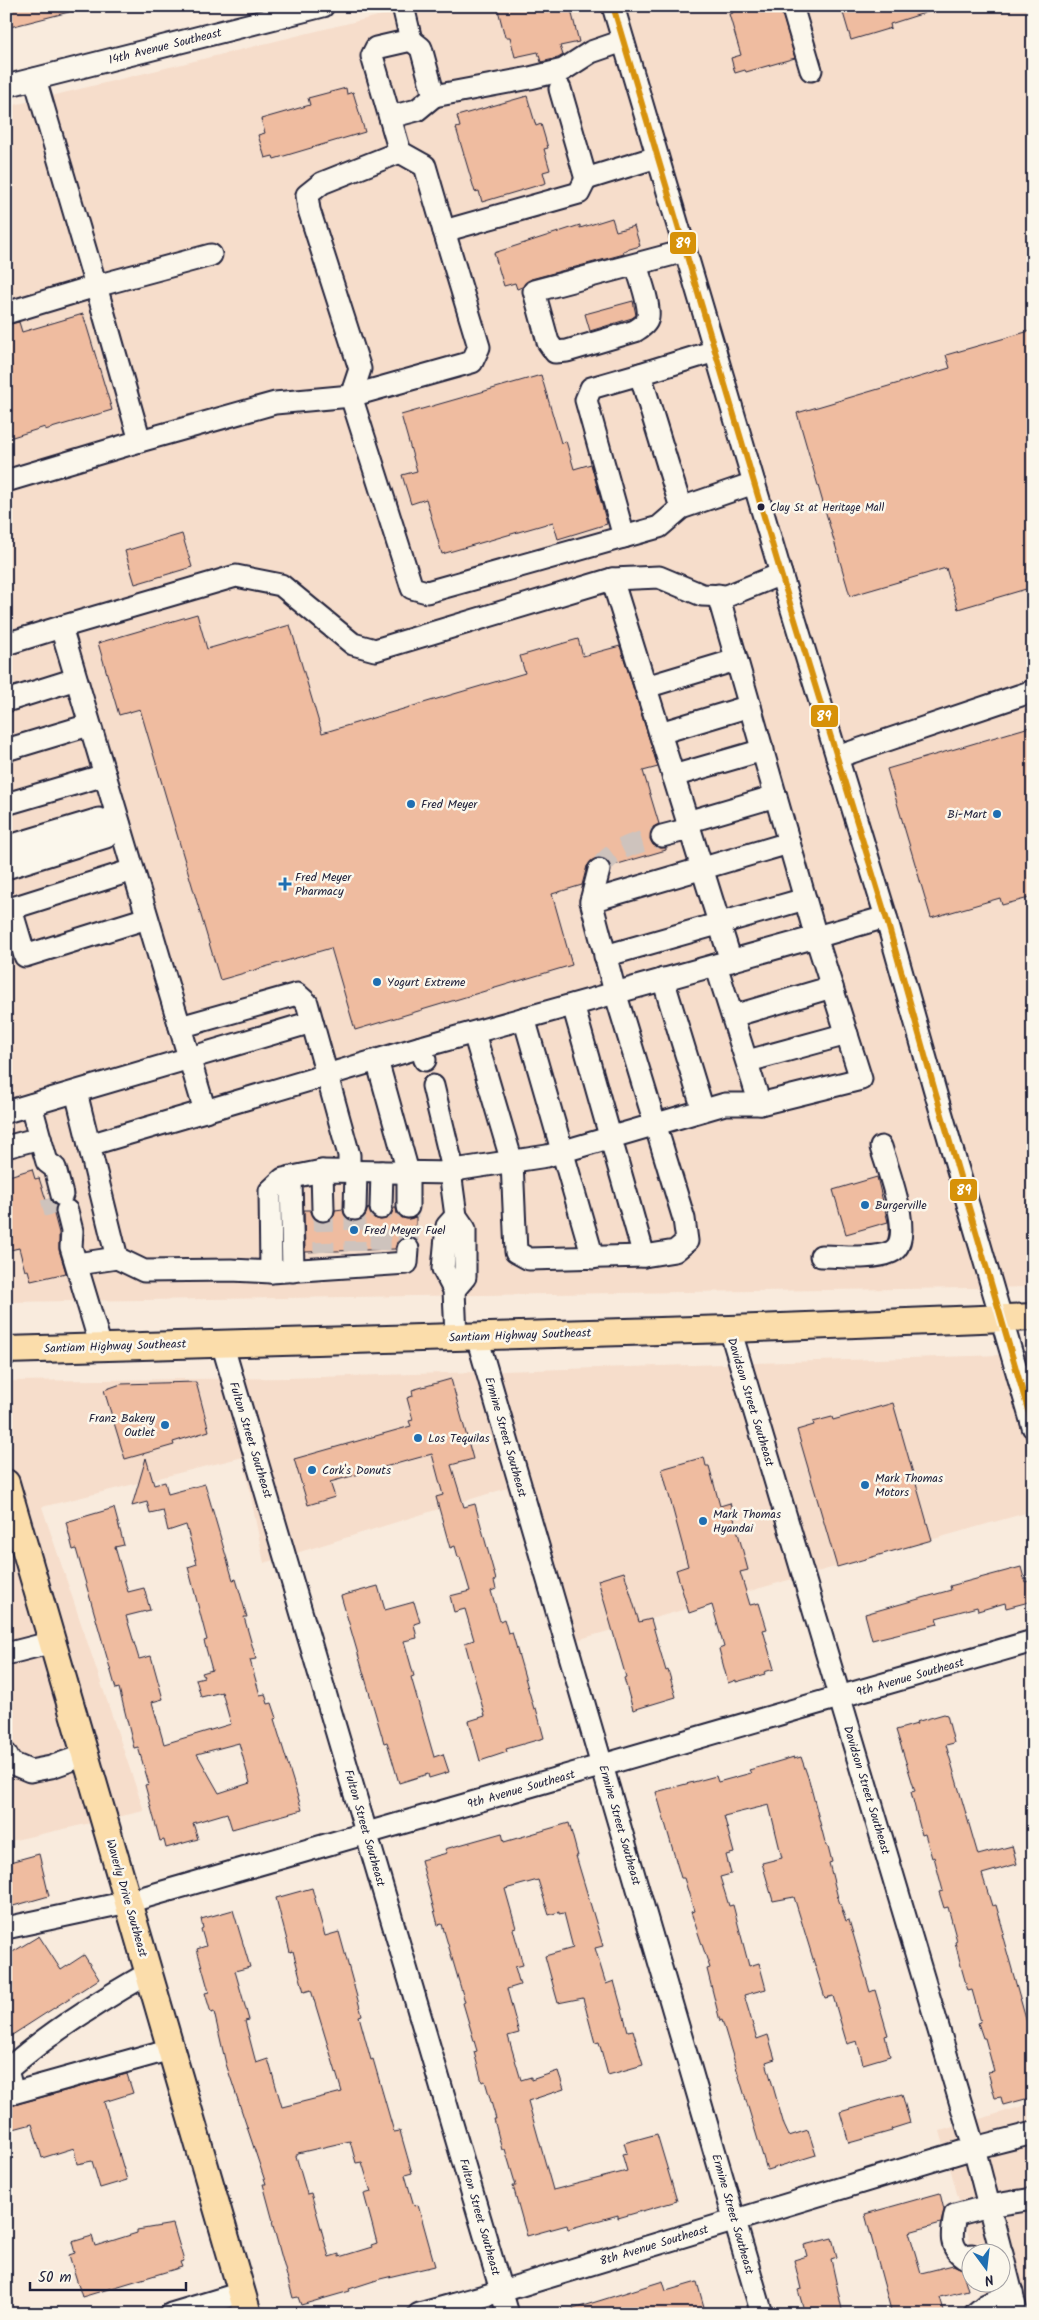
<svg xmlns="http://www.w3.org/2000/svg" width="1039" height="2320" font-family="Kalam,sans-serif">
<style>
.built{fill:#f6ddcb}
.building{fill:#efbca0;stroke:#22223b;fill-rule:evenodd}
.lines{fill:none;stroke-linecap:round;stroke-linejoin:round}
.minor-tunnel{stroke:#cec3bd;stroke-width:21;stroke-dasharray:21 11;stroke-linecap:butt}
.minor-casing{stroke:#22223b;stroke-width:25}
.major-casing{stroke:#22223b;stroke-width:30}
.minor{stroke:#fbf7ec;stroke-width:21}
.major{stroke:#fbddab;stroke-width:26}
.bus-1-casing{stroke:#fbf7ec;stroke-width:10}
.bus-1{stroke:#d79209;stroke-width:6}
.bus-dot{fill:#22223b;stroke:#fbf7ec;stroke-width:2}
.poi-dot{fill:#1f6fb2;stroke:#fbf7ec;stroke-width:2}
.labels{text-anchor:middle;stroke-width:5;stroke-linejoin:round;paint-order:stroke}
.bus-label{font-size:11px;fill:#22223b;stroke:#fbf7ec;text-anchor:start}
.street-label{font-size:12px;fill:#22223b;stroke:#fbf7ec}
.poi-label{font-size:12px;fill:#22223b;stroke:#fbf7ec;text-anchor:start}
.line-badge{stroke:#fbf7ec;stroke-width:2}
.badge-label{font-size:14px;text-anchor:middle;font-weight:bold;fill:#fff}
</style>
<rect width="100%" height="100%" fill="#f9ebdd"/>
<filter id="ink" filterUnits="userSpaceOnUse"><feTurbulence type="fractalNoise" baseFrequency=".02" numOctaves="2"/><feDisplacementMap in="SourceGraphic" scale="10" xChannelSelector="R" yChannelSelector="G"/><feConvolveMatrix kernelMatrix="1 2 1 2 8 2 1 2 1" color-interpolation-filters="sRGB"/></filter>
<g filter="url(#ink)">
<g class="built">
<polygon points="419,6 1033,6 1033,1287 6,1302 6,107"/>
<polygon points="1033,1354 1033,1511 559,1645 507,1488 264,1563 243,1457 42,1507 144,1811 6,1842 6,1381 287,1378"/>
<polygon points="1033,2103 1033,2314 990,2314 981,2283 1002,2282 1002,2252 973,2252 940,2131"/>
</g>
<g class="building">
<polygon points="6,6 68,6 69,12 6,28"/>
<polygon points="497,6 570,6 579,42 560,46 563,55 558,58 541,62 538,52 515,57 510,37 505,37"/>
<polygon points="731,6 780,6 795,58 746,72 745,70 735,73 731,58 741,55 729,14 733,13"/>
<polygon points="841,6 933,6 934,10 890,24 891,28 851,40"/>
<polygon points="346,88 347,94 353,92 365,132 274,159 273,156 265,158 258,135 265,133 261,119 310,105 308,98"/>
<polygon points="527,96 536,126 541,124 548,148 544,149 550,170 543,172 546,183 482,202 479,191 475,192 456,128 460,127 457,116"/>
<polygon points="612,218 616,231 634,226 640,246 623,251 624,254 531,279 522,287 517,289 515,283 504,286 494,253 580,225 580,228"/>
<polygon points="633,301 636,315 632,318 590,331 585,314"/>
<polygon points="83,314 112,410 45,430 45,427 6,439 6,325 19,322 22,332"/>
<polygon points="1033,330 1033,587 958,609 946,568 850,596 797,413 950,368 946,355"/>
<polygon points="541,375 561,443 566,441 574,469 591,464 607,524 558,539 553,522 442,554 426,499 411,504 402,475 417,471 401,415"/>
<polygon points="182,534 192,567 135,584 125,551"/>
<polygon points="197,614 207,649 290,625 322,733 525,673 520,656 578,639 583,656 620,646 658,767 643,771 659,824 653,827 650,839 653,845 659,848 666,848 666,850 611,866 603,858 595,858 587,866 582,885 552,894 572,965 355,1030 331,948 220,980 140,709 119,715 98,643"/>
<polygon points="1033,726 1033,897 1002,905 1000,898 931,918 887,769"/>
<polygon points="32,1169 35,1179 39,1178 46,1200 50,1199 56,1206 54,1214 59,1233 59,1250 66,1273 31,1281 28,1270 25,1271 19,1248 6,1251 6,1177"/>
<polygon points="877,1177 888,1222 846,1234 833,1190"/>
<polygon points="368,1208 374,1218 380,1220 386,1219 391,1215 394,1208 396,1208 397,1214 402,1218 408,1219 416,1217 416,1240 409,1237 403,1238 397,1242 395,1249 305,1252 304,1210 310,1210 317,1221 324,1222 334,1216 335,1210 343,1209 348,1219 355,1221 365,1216"/>
<polygon points="451,1379 473,1459 451,1465 464,1507 475,1504 496,1580 494,1581 496,1589 491,1591 500,1621 504,1619 508,1633 512,1632 534,1709 536,1708 544,1738 506,1749 507,1752 480,1761 469,1721 485,1716 465,1643 474,1640 465,1609 454,1612 450,1596 470,1591 460,1557 458,1557 455,1546 450,1548 436,1497 443,1495 432,1454 330,1482 335,1497 308,1505 294,1459 411,1426 409,1421 413,1420 407,1398 413,1396 412,1390"/>
<polygon points="196,1382 209,1431 173,1442 174,1445 125,1459 104,1390 121,1384"/>
<polygon points="893,1403 932,1540 837,1567 797,1430 814,1425 813,1422 832,1417 833,1420"/>
<polygon points="704,1457 706,1466 709,1466 720,1506 730,1503 748,1570 740,1572 750,1605 759,1603 767,1629 763,1630 774,1669 764,1672 765,1674 736,1682 736,1680 728,1683 719,1649 724,1647 712,1605 689,1613 676,1570 688,1566 662,1469"/>
<path d="M146 1458 154 1485 165 1482 168 1494 205 1484 233 1580 236 1579 247 1617H244L256 1659 250 1660 260 1695 265 1694 268 1704 272 1703 277 1718 274 1719 302 1810 232 1829 227 1813 193 1823 198 1839 166 1848 164 1840 160 1841 145 1785 149 1784 138 1747 134 1748 119 1688 116 1689 76 1549 73 1550 66 1522 114 1508 124 1545 115 1547 128 1592 144 1588 150 1610 126 1616 139 1659 151 1656 163 1699 152 1702 164 1744 231 1724 222 1692 201 1697 196 1679 204 1677 202 1673 212 1670 204 1641 207 1640 188 1567 197 1564 186 1525 168 1531 163 1510 150 1513 147 1502 132 1506ZM239 1743 250 1783 219 1793 197 1754Z"/>
<polygon points="1021,1567 1025,1582 1029,1581 1033,1601 1006,1608 1005,1603 978,1611 977,1607 936,1618 938,1624 872,1640 865,1614 951,1590 950,1586"/>
<polygon points="624,1572 639,1622 651,1619 666,1671 668,1670 676,1697 633,1710 624,1678 626,1677 598,1580"/>
<polygon points="378,1586 385,1610 414,1602 420,1622 414,1624 417,1638 404,1641 414,1676 411,1677 434,1757 443,1754 449,1772 429,1778 428,1774 399,1783 387,1742 384,1743 341,1596"/>
<polygon points="944,1714 947,1715 954,1743 946,1745 978,1855 1012,1846 1017,1864 982,1874 992,1906 996,1905 1004,1933 1002,1934 1033,2044 1033,2097 1003,2105 1001,2097 995,2098 988,2072 994,2071 985,2038 983,2038 978,2023 981,2022 972,1990 968,1991 962,1970 955,1942 957,1941 948,1907 944,1908 939,1892 943,1891 934,1857 932,1858 925,1834 922,1835 911,1792 915,1791 896,1730 917,1724 916,1722"/>
<polygon points="794,1757 794,1759 801,1757 809,1780 826,1846 828,1846 832,1862 829,1863 838,1898 846,1921 849,1920 870,1992 875,1990 888,2035 885,2036 890,2056 863,2064 857,2041 847,2044 833,1996 825,1998 794,1897 773,1901 762,1863 782,1858 769,1805 724,1816 734,1853 726,1855 731,1874 720,1877 729,1906 733,1905 749,1966 759,1963 766,1989 744,1995 757,2039 768,2035 775,2059 766,2062 784,2125 789,2136 808,2130 816,2155 767,2170 722,2020 720,2021 707,1969 710,1968 691,1912 694,1911 684,1878 681,1878 656,1792 716,1776 718,1782 751,1773 749,1770"/>
<polygon points="569,1823 578,1856 576,1856 603,1946 595,1948 606,1984 614,1981 628,2031 633,2030 643,2065 608,2075 599,2042 595,2043 583,1998 558,2003 545,1956 573,1948 564,1913 559,1914 559,1912 549,1915 538,1880 505,1889 516,1928 513,1929 523,1965 515,1967 520,1985 507,1989 519,2033 508,2036 521,2080 531,2077 531,2080 558,2071 564,2089 528,2101 553,2190 627,2171 622,2154 627,2153 624,2143 657,2134 677,2201 618,2218 618,2215 568,2229 567,2225 527,2236 513,2186 516,2186 505,2149 502,2150 494,2119 496,2119 485,2081 482,2082 474,2052 477,2051 463,2003 465,2002 442,1924 438,1925 421,1860 447,1853 445,1849 502,1833 504,1842"/>
<polygon points="39,1854 49,1896 6,1908 6,1863"/>
<path d="M312 1888 325 1936 339 1932 362 2015 359 2016 371 2060 373 2059 394 2132 400 2131 412 2173 405 2175 414 2206 418 2205 435 2266 380 2279 349 2289 350 2291 301 2305 298 2297 293 2298 272 2222 273 2221 263 2184H266L226 2064 214 2012 211 2013 205 1993 209 1992 197 1949 206 1946 201 1929 203 1928 201 1919 233 1910 250 1967 235 1971 249 2020 245 2021 256 2063 268 2059 282 2107 342 2092 311 1990 304 1992 293 1951 290 1952 276 1898ZM350 2141 356 2163 362 2162 371 2192 364 2194 377 2243 371 2245 372 2247 339 2257V2254L329 2257 311 2193 307 2194 296 2156 298 2153Z"/>
<polygon points="39,1936 61,1970 84,1955 99,1979 6,2039 6,1956"/>
<polygon points="127,2074 133,2093 104,2102 127,2180 100,2188 92,2161 77,2164 74,2148 42,2158 32,2124 6,2131 6,2107"/>
<polygon points="902,2094 910,2123 891,2129 892,2131 849,2143 840,2112"/>
<polygon points="940,2193 944,2210 941,2223 909,2232 921,2273 953,2265 962,2269 968,2290 940,2297 945,2314 892,2314 865,2214"/>
<polygon points="173,2224 184,2261 180,2262 182,2267 82,2297 69,2255 75,2253 72,2242 92,2236 95,2246 137,2233 137,2230"/>
<polygon points="832,2238 837,2257 831,2259 843,2314 810,2314 808,2309 804,2310 798,2290 801,2289 794,2260 807,2256 804,2245"/>
<polygon points="663,2281 666,2291 697,2282 706,2314 574,2314 573,2309"/>
</g>
<g class="lines">
<g class="minor-tunnel">
<path d="M599 870C612 847 638 843 662 836"/>
<polyline points="51,1198 55,1214"/>
<polyline points="355,1209 355,1251"/>
<polyline points="323,1210 324,1252"/>
<polyline points="408,1249 408,1207"/>
<polyline points="380,1250 381,1208"/>
</g>
<defs>
<g id="minor">
<polyline points="403,6 411,40 376,48 372,56 400,152 425,166 444,231"/>
<polyline points="613,6 781,574 886,917 935,1091 1033,1427"/>
<polyline points="792,6 811,70"/>
<polyline points="6,86 323,6"/>
<polyline points="560,89 586,179 657,157"/>
<polyline points="434,96 530,78 563,70 591,52 623,41"/>
<polyline points="390,117 417,110 434,96 421,48 411,40"/>
<polyline points="400,152 322,183 307,195 309,210 360,369 351,396 412,588 427,592 659,527 681,508 754,483"/>
<path d="M636 265C640 278 650 304 648 317 647 324 641 327 635 331L567 351 555 352 548 342 534 291 685 251"/>
<polyline points="6,313 96,286 35,79"/>
<polyline points="140,441 275,403 351,396 472,362 479,347 444,231 579,193 586,179"/>
<polyline points="6,481 140,441 96,286 211,255"/>
<polyline points="681,508 640,374 715,351"/>
<polyline points="624,537 586,400 591,388 640,374"/>
<polyline points="612,579 731,961"/>
<polyline points="6,644 61,627"/>
<polyline points="646,687 736,660"/>
<polyline points="6,701 76,679"/>
<polyline points="660,733 750,706"/>
<polyline points="6,750 89,725"/>
<polyline points="837,757 1033,691"/>
<polyline points="673,776 763,750"/>
<polyline points="6,804 105,775"/>
<polyline points="687,822 776,796"/>
<polyline points="662,836 689,829"/>
<polyline points="6,847 99,819 111,824 119,823"/>
<polyline points="6,868 106,837 111,824"/>
<polyline points="591,901 599,870"/>
<polyline points="11,909 25,956 147,918"/>
<polyline points="6,910 133,870"/>
<polyline points="605,956 805,899"/>
<polyline points="716,965 760,1104"/>
<polyline points="663,979 703,1110"/>
<polyline points="573,1005 644,1256"/>
<polyline points="733,1016 832,987"/>
<polyline points="524,1018 593,1258"/>
<polyline points="180,1027 297,994 307,1003 349,1155 349,1171"/>
<polyline points="474,1033 512,1162 516,1252 529,1259 644,1256 675,1251 687,1241 684,1219 615,992 591,901 789,843"/>
<polyline points="377,1060 408,1172 408,1207"/>
<polyline points="425,1060 421,1047 816,937 718,595"/>
<polyline points="748,1061 847,1034"/>
<polyline points="76,1092 117,1258"/>
<polyline points="205,1111 421,1047"/>
<polyline points="6,1112 312,1022"/>
<polyline points="40,1138 47,1162 55,1168 62,1195"/>
<polyline points="89,1145 205,1111 61,627 236,576 281,585 353,644 375,650 612,579 659,577 702,595 727,596 781,574"/>
<polyline points="6,1147 40,1138 31,1105"/>
<polyline points="322,1171 323,1210"/>
<polyline points="291,1177 293,1271"/>
<polyline points="381,1208 382,1172"/>
<polyline points="355,1209 356,1172"/>
<polyline points="67,1211 72,1231 71,1247 101,1347"/>
<path d="M821 1256C841 1256 873 1260 891 1252 916 1241 887 1168 881 1147"/>
<polyline points="77,1264 117,1258 144,1271 231,1270 271,1272 270,1191 283,1179 322,1171 454,1173 433,1086"/>
<polyline points="271,1272 407,1263 408,1249"/>
<polyline points="454,1290 465,1277 465,1229 456,1216 451,1179 454,1173 461,1169 547,1156 725,1104 760,1104 861,1079 816,937 886,917"/>
<polyline points="730,1329 974,2148 1001,2252"/>
<polyline points="456,1337 454,1290 443,1269 447,1226 456,1216"/>
<polyline points="477,1337 762,2314"/>
<polyline points="222,1343 508,2314"/>
<polyline points="6,1654 53,1642"/>
<polyline points="6,1754 11,1763 30,1771 51,1767 85,1755"/>
<polyline points="6,1928 128,1902 1033,1641"/>
<path d="M13 2093 7 2070C50 2032 99 2001 149 1973"/>
<polyline points="6,2095 171,2049"/>
<polyline points="1002,2254 1017,2314"/>
<path d="M972 2255 964 2257C948 2247 952 2232 955 2215L989 2206 1033 2199"/>
<polyline points="171,2314 241,2293"/>
<polyline points="419,2314 502,2291 974,2148 1033,2133"/>
<polyline points="975,2314 986,2305 1012,2293"/>
</g>
<g id="major">
<polyline points="6,1350 730,1329 1033,1317"/>
<polyline points="6,1483 248,2314"/>
</g>
</defs>
<use href="#minor" class="minor-casing"/>
<use href="#major" class="major-casing"/>
<use href="#minor" class="minor"/>
<use href="#major" class="major"/>
<defs>
<polyline id="bus-1" points="613,6 781,574 886,917 935,1091 1033,1427"/>
</defs>
<use href="#bus-1" class="bus-1-casing"/>
<use href="#bus-1" class="bus-1"/>
</g>
</g>
<circle class="bus-dot" cx="761" cy="507" r="4.5"/>
<g class="poi-dot">
<circle cx="411" cy="804" r="5"/>
<circle cx="997" cy="814" r="5"/>
<path d="M282.5 876.5h5v5h5v5h-5v5h-5v-5h-5v-5h5z"/>
<circle cx="377" cy="982" r="5"/>
<circle cx="865" cy="1205" r="5"/>
<circle cx="354" cy="1230" r="5"/>
<circle cx="165" cy="1425" r="5"/>
<circle cx="418" cy="1438" r="5"/>
<circle cx="312" cy="1470" r="5"/>
<circle cx="865" cy="1485" r="5"/>
<circle cx="703" cy="1521" r="5"/>
</g>
<g class="labels">
<g class="bus-label">
<text x="770" y="511">Clay St at Heritage Mall</text>
</g>
<g class="street-label">
<text transform="translate(165 46) rotate(-14)" y="4">14th Avenue Southeast</text>
<text transform="translate(520 1335) rotate(-2)" y="4">Santiam Highway Southeast</text>
<text transform="translate(115 1346) rotate(-2)" y="4">Santiam Highway Southeast</text>
<text transform="translate(751 1402) rotate(73)" y="4">Davidson Street Southeast</text>
<text transform="translate(506 1437) rotate(74)" y="4">Ermine Street Southeast</text>
<text transform="translate(251 1440) rotate(73)" y="4">Fulton Street Southeast</text>
<text transform="translate(910 1677) rotate(-16)" y="4">9th Avenue Southeast</text>
<text transform="translate(521 1789) rotate(-16)" y="4">9th Avenue Southeast</text>
<text transform="translate(867 1790) rotate(73)" y="4">Davidson Street Southeast</text>
<text transform="translate(620 1825) rotate(74)" y="4">Ermine Street Southeast</text>
<text transform="translate(365 1828) rotate(74)" y="4">Fulton Street Southeast</text>
<text transform="translate(127 1898) rotate(74)" y="4">Waverly Drive Southeast</text>
<text transform="translate(733 2214) rotate(74)" y="4">Ermine Street Southeast</text>
<text transform="translate(480 2217) rotate(74)" y="4">Fulton Street Southeast</text>
<text transform="translate(654 2245) rotate(-17)" y="4">8th Avenue Southeast</text>
</g>
<g class="poi-label">
<text x="421" y="808">Fred Meyer</text>
<text x="987" y="818" text-anchor="end">Bi-Mart</text>
<text x="295" y="881">Fred Meyer<tspan x="295" dy="14">Pharmacy</tspan></text>
<text x="387" y="986">Yogurt Extreme</text>
<text x="875" y="1209">Burgerville</text>
<text x="364" y="1234">Fred Meyer Fuel</text>
<text x="155" y="1422" text-anchor="end">Franz Bakery<tspan x="155" dy="14">Outlet</tspan></text>
<text x="428" y="1442">Los Tequilas</text>
<text x="322" y="1474">Cork's Donuts</text>
<text x="875" y="1482">Mark Thomas<tspan x="875" dy="14">Motors</tspan></text>
<text x="713" y="1518">Mark Thomas<tspan x="713" dy="14">Hyandai</tspan></text>
</g>
</g>
<g class="line-badge">
<rect x="669" y="231" width="28" height="24" rx="5" fill="#d79209"/>
<rect x="810" y="704" width="29" height="24" rx="5" fill="#d79209"/>
<rect x="949" y="1178" width="29" height="24" rx="5" fill="#d79209"/>
</g>
<g class="badge-label">
<text x="683" y="248">89</text>
<text x="824" y="721">89</text>
<text x="964" y="1195">89</text>
</g>
<rect width="1039" height="2320" fill="none" stroke="#fbf7ec" stroke-width="25"/>
<rect x="12" y="12" width="1014" height="2295" fill="none" stroke="#22223b" stroke-width="2" filter="url(#ink)"/>
<g transform="translate(986 2268) rotate(165)"><circle r="24" fill="#fbf7ec" stroke="#a4a2a5"/>
<path d="M0-4L9 19L0 12L-9 19Z" fill="#1f6fb2"/>
<text y="-8" font-size="14" font-weight="bold" text-anchor="middle" fill="#22223b">N</text>
</g>
<path d="M30 2282v8h156v-8" fill="none" stroke="#22223b" stroke-width="2.5"/>
<text x="38" y="2282" font-size="15" fill="#22223b" stroke="#fbf7ec" stroke-width="4" paint-order="stroke">50 m</text>
</svg>
